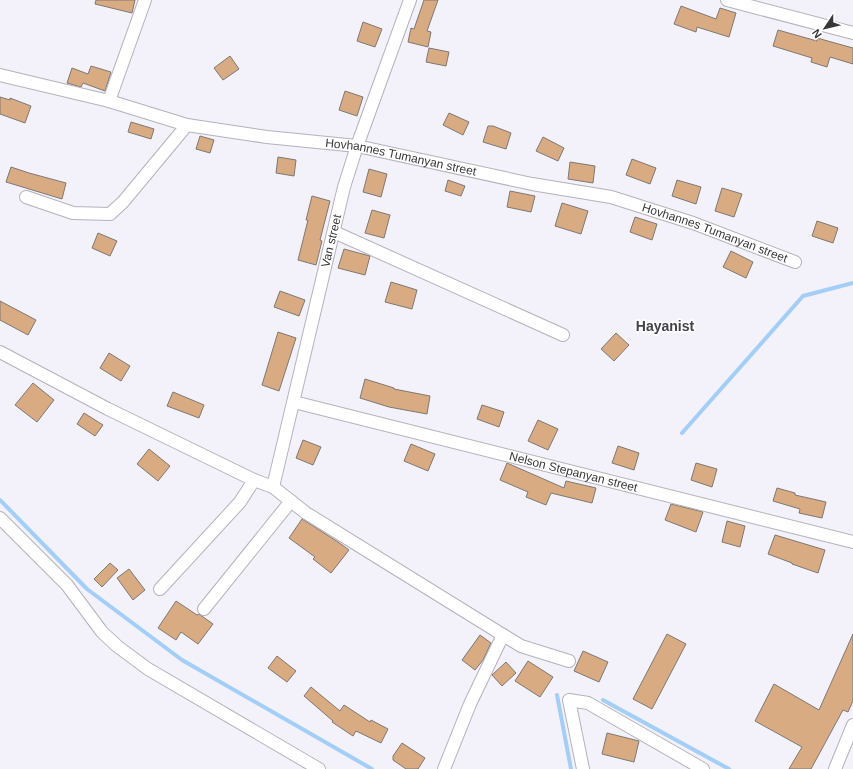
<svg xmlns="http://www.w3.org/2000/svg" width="853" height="769" font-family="Helvetica,sans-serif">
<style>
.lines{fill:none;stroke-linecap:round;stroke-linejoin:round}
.stream{stroke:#a2cef8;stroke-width:4}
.building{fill:#d8ab83;stroke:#7e7872}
.minor-casing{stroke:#b4b2ba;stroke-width:14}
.minor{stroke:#fff;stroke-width:12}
.labels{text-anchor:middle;stroke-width:3.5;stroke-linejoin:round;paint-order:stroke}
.street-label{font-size:12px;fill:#38373a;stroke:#fff}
.quarter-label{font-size:14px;font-weight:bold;fill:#444249;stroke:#fff}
</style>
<rect width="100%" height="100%" fill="#f3f1fa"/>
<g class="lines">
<g class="stream">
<polyline points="682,433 803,296 853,283"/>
<polyline points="0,500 87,589 182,660 372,769"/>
<polyline points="557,695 571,769"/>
<polyline points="603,700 729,769"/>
</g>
</g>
<g class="building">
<polygon points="96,0 135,0 132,13 95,4"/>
<polygon points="424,0 438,0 427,31 431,32 428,47 408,42 411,28 414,29"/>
<polygon points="681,6 716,19 720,8 736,13 729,37 697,27 696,32 674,24"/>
<polygon points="363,22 382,29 375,47 357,41"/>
<polygon points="778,30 817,41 817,38 853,48 853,64 830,57 827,67 811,62 812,58 773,46"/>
<polygon points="429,48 449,52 446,66 426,62"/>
<polygon points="230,56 239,69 223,80 214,68"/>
<polygon points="91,66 111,72 105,91 83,83 81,87 67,83 72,68 88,74"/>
<polygon points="345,91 363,97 357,116 339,110"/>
<polygon points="0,97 10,100 10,98 31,106 25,123 0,114"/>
<polygon points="449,113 469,122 463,135 443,125"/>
<polygon points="131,122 154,129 151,139 128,132"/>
<polygon points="488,126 493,126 511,133 506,149 483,142"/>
<polygon points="200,136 214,140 210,153 196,149"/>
<polygon points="543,137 564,148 558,161 536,151"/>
<polygon points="278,157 296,160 294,176 276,173"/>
<polygon points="632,159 656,168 650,184 626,175"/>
<polygon points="570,162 595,166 593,183 568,179"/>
<polygon points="11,167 29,173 66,183 62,199 6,182"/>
<polygon points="369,169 387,174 381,197 363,192"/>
<polygon points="448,180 465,186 461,196 445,191"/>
<polygon points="677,180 701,187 696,204 672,196"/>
<polygon points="722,188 742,194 734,217 715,211"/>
<polygon points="510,191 535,196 531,212 507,207"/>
<polygon points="312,196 330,201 320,240 322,241 316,265 298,260 308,220 306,220"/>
<polygon points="562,203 588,211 581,234 555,226"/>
<polygon points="372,210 390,215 384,238 365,233"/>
<polygon points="635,217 657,224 652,240 630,232"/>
<polygon points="817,221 838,228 833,243 812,236"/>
<polygon points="98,233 117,241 110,256 92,248"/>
<polygon points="344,249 370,256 365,275 338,268"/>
<polygon points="731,251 753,262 746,278 723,267"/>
<polygon points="391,282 417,290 412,309 385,302"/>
<polygon points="280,291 305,300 299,316 274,307"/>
<polygon points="0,301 36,320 28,335 0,320"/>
<polygon points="278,332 296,338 279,391 262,385"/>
<polygon points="616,333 629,345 614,361 601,349"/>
<polygon points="109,353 130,366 121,381 100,368"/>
<polygon points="365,379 394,388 394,389 430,396 427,414 389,407 360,398"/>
<polygon points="33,383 54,400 37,422 15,405"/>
<polygon points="173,392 204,405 199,418 167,406"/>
<polygon points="482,405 504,412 499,427 477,419"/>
<polygon points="84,413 103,425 95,436 77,424"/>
<polygon points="538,420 558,429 548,450 528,441"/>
<polygon points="303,440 321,447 313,465 296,458"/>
<polygon points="411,444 435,454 428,471 404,461"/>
<polygon points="618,446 639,453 634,470 612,463"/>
<polygon points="149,449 170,466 158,481 137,464"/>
<polygon points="507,463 564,488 566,481 596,488 592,503 551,493 546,505 526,497 528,492 500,480"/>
<polygon points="696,463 717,469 712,487 691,480"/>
<polygon points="777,488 795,493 795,495 826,502 822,518 799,513 800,509 773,501"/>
<polygon points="671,504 703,512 696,532 665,520"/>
<polygon points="302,519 338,542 349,550 331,573 313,559 315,557 289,538"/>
<polygon points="727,521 745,526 740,547 722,542"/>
<polygon points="775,535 825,550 818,573 792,564 792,563 768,554"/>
<polygon points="110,563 118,570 102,587 94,579"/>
<polygon points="129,569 145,590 133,600 117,578"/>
<polygon points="176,601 197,615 199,614 213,624 198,644 181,632 176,640 158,628"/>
<polygon points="667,634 686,644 652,709 633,699"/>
<polygon points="853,634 853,701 848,712 843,710 811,769 789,769 802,747 755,721 774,684 819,710"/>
<polygon points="480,635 491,643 483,660 475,670 462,660"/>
<polygon points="583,651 608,662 599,682 574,671"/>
<polygon points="277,656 296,671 287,682 268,668"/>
<polygon points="528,661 553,677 540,697 515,681"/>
<polygon points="506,662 516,673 502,686 492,675"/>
<polygon points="311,687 340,711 344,705 370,722 371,720 388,729 381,743 356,731 353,736 332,722 333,721 304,696"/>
<polygon points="607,733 639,741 634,762 602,754"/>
<polygon points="402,743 425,758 418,769 406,769 393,760 393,756"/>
</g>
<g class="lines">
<defs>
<g id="minor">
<polyline points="727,0 853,33"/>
<path id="s1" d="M0 75 109 101 187 125 267 137 357 146 532 184 611 197 693 223 795 262"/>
<polyline points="109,101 145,0"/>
<polyline points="26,197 73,213 110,214 123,202 187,125"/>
<polyline points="334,232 563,335"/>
<polyline points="0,352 108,409 254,480 273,487 306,513 503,635 470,704 444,769"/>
<path id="s2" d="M294 402 853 542"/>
<path id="s3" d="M273 487 344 187 357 146 410 0"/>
<polyline points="0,518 67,585 102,632 117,646 148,669 319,769"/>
<polyline points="160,589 240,502 254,480"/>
<polyline points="204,609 291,501"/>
<polyline points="503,635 521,646 569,661"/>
<polyline points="583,769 569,700 588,703 703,769"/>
<polyline points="835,769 853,725"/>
</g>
</defs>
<use href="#minor" class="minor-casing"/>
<use href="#minor" class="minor"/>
</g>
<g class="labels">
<g class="street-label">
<text dy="4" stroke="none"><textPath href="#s1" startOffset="410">Hovhannes Tumanyan street</textPath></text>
<text dy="4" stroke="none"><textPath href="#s1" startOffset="734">Hovhannes Tumanyan street</textPath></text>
<text dy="4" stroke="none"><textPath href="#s3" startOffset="253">Van street</textPath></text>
<text dy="4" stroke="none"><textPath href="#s2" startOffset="288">Nelson Stepanyan street</textPath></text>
</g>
<g class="quarter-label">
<text x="665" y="331">Hayanist</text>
</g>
</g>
<g transform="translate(825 28) rotate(235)" stroke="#ffffff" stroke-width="3" paint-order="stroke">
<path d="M0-3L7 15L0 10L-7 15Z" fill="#38373a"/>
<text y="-6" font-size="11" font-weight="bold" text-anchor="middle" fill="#38373a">N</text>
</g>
</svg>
